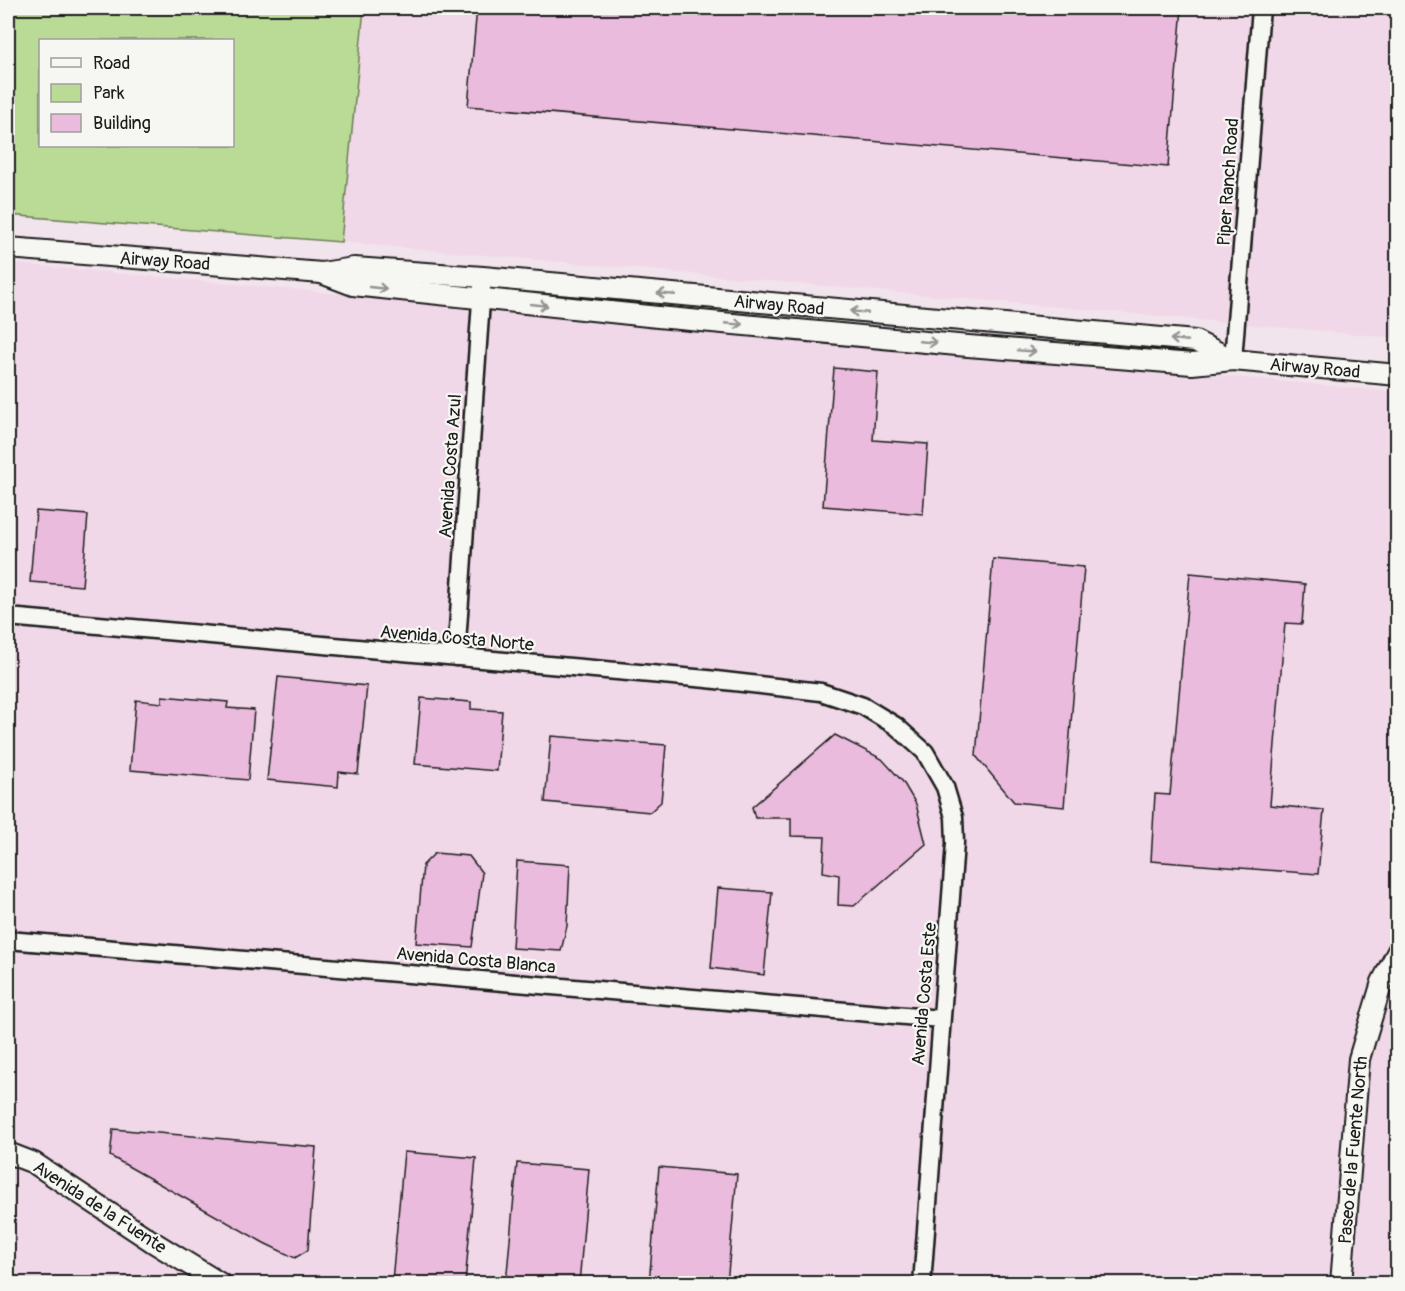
<svg xmlns="http://www.w3.org/2000/svg" width="1405" height="1291" font-family="Pangolin,sans-serif">
<style>
.built{fill:#f0d8e8}
.green{fill:#badb95;stroke:#6b7c58;stroke-width:1.5;fill-rule:evenodd}
.building{fill:#eabbdd;stroke:#1c1c1c;stroke-width:1.5}
.lines{fill:none;stroke-linecap:round;stroke-linejoin:round}
.minor-casing{stroke:#1c1c1c;stroke-width:21}
.tertiary-casing{stroke:#1c1c1c;stroke-width:24}
.minor{stroke:#f6f6f2;stroke-width:16}
.tertiary{stroke:#f6f6f2;stroke-width:20}
.oneway{stroke:#949492}
.labels{text-anchor:middle;stroke-width:4.5;stroke-linejoin:round;paint-order:stroke}
.street-label{font-size:18px;fill:#1c1c1c;stroke:#f6f6f2}
</style>
<rect width="100%" height="100%" fill="#f2e4ec"/>
<filter id="ink" filterUnits="userSpaceOnUse"><feTurbulence type="fractalNoise" baseFrequency=".0167" numOctaves="2"/><feDisplacementMap in="SourceGraphic" scale="12" xChannelSelector="R" yChannelSelector="G"/><feConvolveMatrix kernelMatrix="1 2 1 2 8 2 1 2 1" color-interpolation-filters="sRGB"/></filter>
<g filter="url(#ink)">
<g class="built">
<polygon points="364,8 1397,8 1397,338 341,242"/>
<polygon points="8,263 1397,392 1397,1283 8,1283"/>
</g>
<path class="green" d="M8 8H364L341 242 8 215ZM40 40H232V146H40Z"/>
<g class="building">
<polygon points="477,8 1182,8 1168,167 468,106"/>
<polygon points="834,368 878,372 873,440 928,444 923,514 823,506"/>
<polygon points="36,511 88,515 82,586 30,582"/>
<polygon points="993,559 1084,567 1064,807 1014,802 976,756"/>
<polygon points="1190,573 1305,584 1302,624 1285,623 1270,805 1324,810 1318,874 1151,861 1155,794 1170,795"/>
<polygon points="278,677 367,686 358,774 339,772 338,787 267,780"/>
<polygon points="162,696 228,702 227,708 254,710 248,780 130,770 136,700 162,703"/>
<polygon points="421,698 471,702 471,709 502,711 497,771 415,764"/>
<polygon points="835,735 882,759 903,782 916,804 926,844 854,906 838,905 839,875 823,872 825,837 791,836 791,818 755,818 752,807"/>
<polygon points="551,736 666,745 661,802 650,812 545,802"/>
<polygon points="435,853 469,856 482,873 472,947 416,943 423,865"/>
<polygon points="517,861 570,865 567,926 561,951 512,948"/>
<polygon points="718,888 772,892 764,975 711,968"/>
<polygon points="113,1129 316,1147 308,1250 295,1258 264,1243 110,1156"/>
<polygon points="404,1152 476,1158 465,1284 392,1281"/>
<polygon points="517,1163 589,1169 579,1284 506,1284"/>
<polygon points="659,1167 737,1174 727,1284 649,1284"/>
</g>
<g class="lines">
<defs>
<g id="minor">
<polyline points="1233,360 1261,8"/>
<polyline points="8,617 707,679 821,692 863,706 896,726 925,752 945,787 954,817 955,843 922,1284"/>
<polyline points="456,657 482,287"/>
<polyline points="8,940 941,1019"/>
</g>
<g id="tertiary">
<polyline points="8,248 322,273 354,268 483,277 1195,341 1233,360"/>
<polyline points="324,274 353,285 658,317 968,346 1192,364 1233,360 1398,375"/>
<polyline points="8,1153 34,1163 153,1242 221,1284"/>
<polyline points="1341,1284 1359,1059 1382,982 1398,951"/>
</g>
</defs>
<use href="#minor" class="minor-casing"/>
<use href="#tertiary" class="tertiary-casing"/>
<use href="#minor" class="minor"/>
<use href="#tertiary" class="tertiary"/>
</g>
<defs><path id="oneway-shaft" d="M-6 0H5M1.5-3L5.5 0L1.5 3" fill="none" stroke-width="1.6" stroke-linecap="round" stroke-linejoin="round" transform="scale(1.5)"/></defs>
<g class="oneway">
<use href="#oneway-shaft" transform="translate(378 288) rotate(6)"/>
<use href="#oneway-shaft" transform="translate(666 294) rotate(-175)"/>
<use href="#oneway-shaft" transform="translate(539 305) rotate(6)"/>
<use href="#oneway-shaft" transform="translate(859 312) rotate(-175)"/>
<use href="#oneway-shaft" transform="translate(734 324) rotate(5)"/>
<use href="#oneway-shaft" transform="translate(1179 340) rotate(-175)"/>
<use href="#oneway-shaft" transform="translate(928 342) rotate(5)"/>
<use href="#oneway-shaft" transform="translate(1027 351) rotate(4)"/>
</g>
</g>
<g class="labels">
<g class="street-label">
<text transform="translate(1228 182) rotate(-86)" y="6">Piper Ranch Road</text>
<text transform="translate(165 261) rotate(4)" y="6">Airway Road</text>
<text transform="translate(779 305) rotate(5)" y="6">Airway Road</text>
<text transform="translate(1315 368) rotate(5)" y="6">Airway Road</text>
<text transform="translate(450 466) rotate(-86)" y="6">Avenida Costa Azul</text>
<text transform="translate(457 638) rotate(5)" y="6">Avenida Costa Norte</text>
<text transform="translate(476 960) rotate(5)" y="6">Avenida Costa Blanca</text>
<text transform="translate(924 994) rotate(-85)" y="6">Avenida Costa Este</text>
<text transform="translate(1353 1150) rotate(-85)" y="6">Paseo de la Fuente North</text>
<text transform="translate(100 1207) rotate(33)" y="6">Avenida de la Fuente</text>
</g>
</g>
<rect width="1405" height="1291" fill="none" stroke="#f6f6f2" stroke-width="30"/>
<rect x="15" y="15" width="1375" height="1261" fill="none" stroke="#1c1c1c" stroke-width="2" filter="url(#ink)"/>
<rect x="39" y="39" width="195" height="108" fill="#f6f6f2" stroke="#9f9f9c" stroke-width="1.5"/>
<rect x="51" y="58" width="30" height="9" fill="#f6f6f2" stroke="#9f9f9c" stroke-width="1.5"/>
<text x="93" y="69" font-size="18" fill="#1c1c1c">Road</text>
<rect x="51" y="84" width="30" height="18" fill="#badb95" stroke="#9f9f9c" stroke-width="1.5"/>
<text x="93" y="99" font-size="18" fill="#1c1c1c">Park</text>
<rect x="51" y="114" width="30" height="18" fill="#eabbdd" stroke="#9f9f9c" stroke-width="1.5"/>
<text x="93" y="129" font-size="18" fill="#1c1c1c">Building</text>
</svg>
